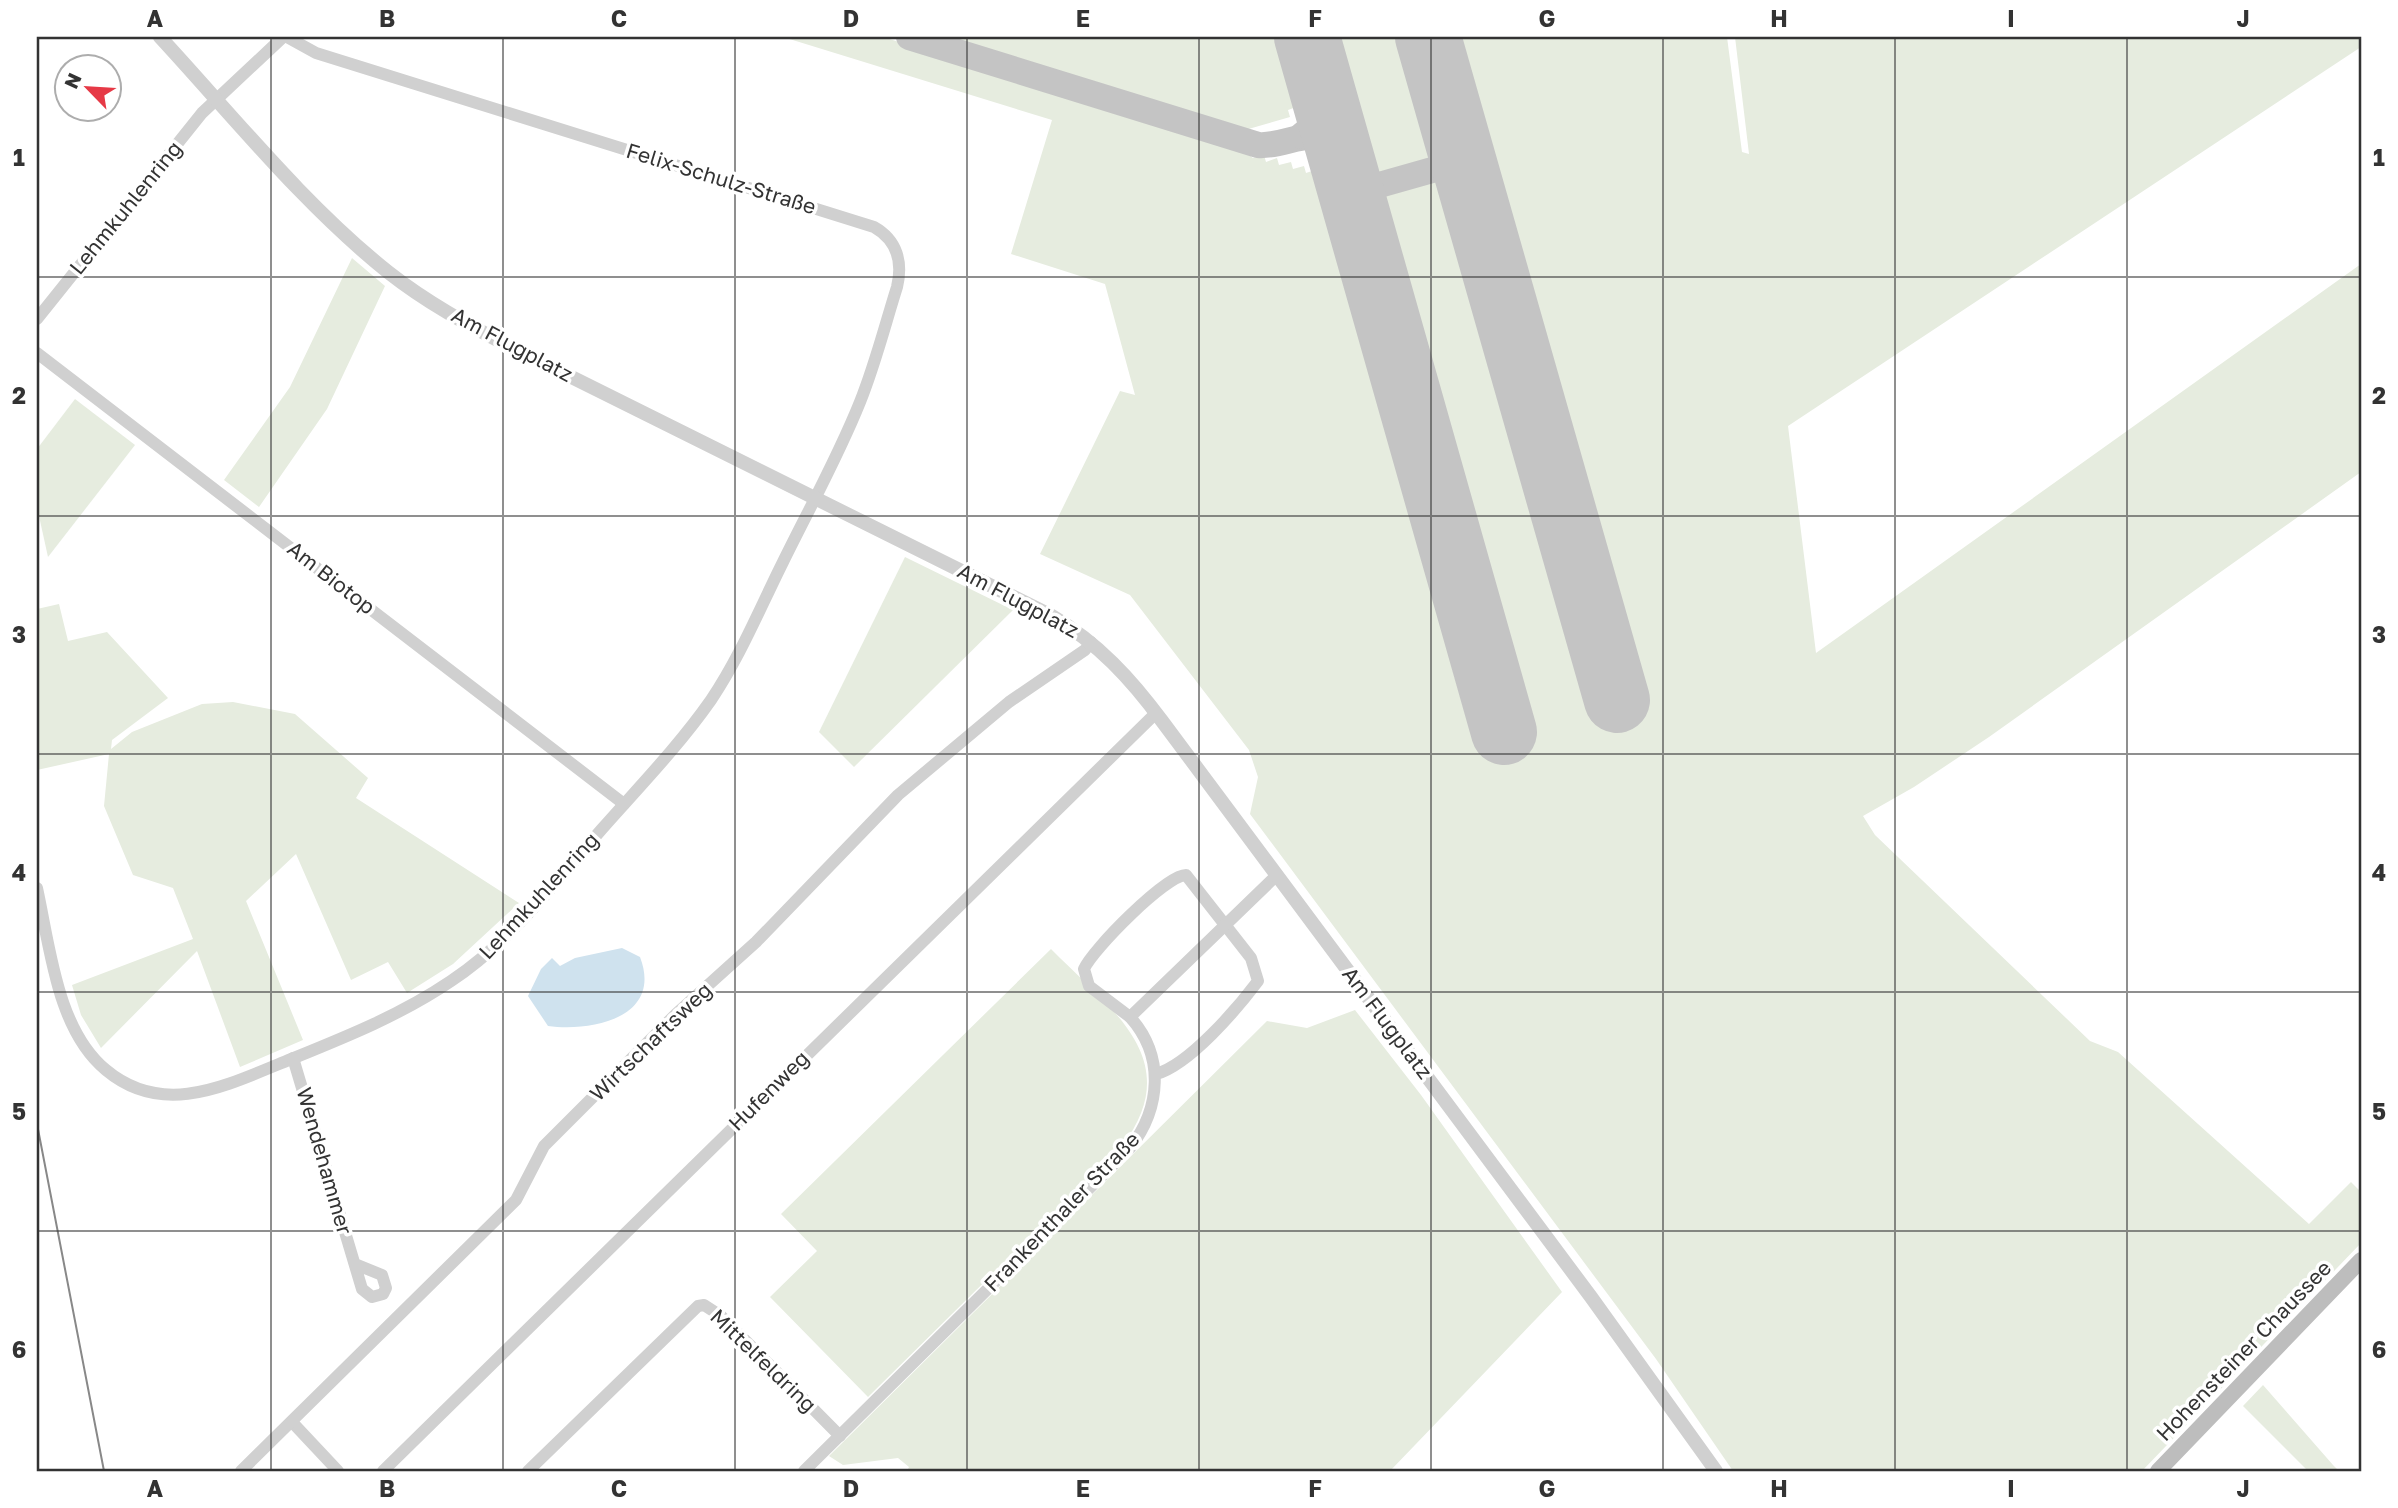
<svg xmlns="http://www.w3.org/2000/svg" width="2398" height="1508" font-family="'Golos Text',sans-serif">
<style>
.green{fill:#e6ecdf}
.water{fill:#cfe2ee}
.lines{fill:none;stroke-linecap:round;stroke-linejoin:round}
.taxiway{stroke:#c4c4c4;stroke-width:26}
.runway{stroke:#c4c4c4;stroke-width:66}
.minor{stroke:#d0d0d0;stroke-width:12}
.tertiary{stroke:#d0d0d0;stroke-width:14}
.secondary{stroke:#bdbdbd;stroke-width:16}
.tram{stroke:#888;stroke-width:2}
.grid{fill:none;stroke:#333;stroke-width:2;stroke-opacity:0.55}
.labels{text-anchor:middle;stroke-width:7;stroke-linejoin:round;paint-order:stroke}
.street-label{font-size:21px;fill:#333;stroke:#fff}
.neatline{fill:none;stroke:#333;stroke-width:2.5}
.grid-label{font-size:23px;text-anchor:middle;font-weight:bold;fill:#333}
</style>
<rect width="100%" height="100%" fill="#fff"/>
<g class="green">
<polygon points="783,37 883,37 1249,150 1248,154 1253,158 1264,155 1266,162 1277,158 1279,165 1291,162 1293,169 1304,166 1306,173 1312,171 1313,178 1319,177 1321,184 1327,182 1464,664 1452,668 1473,741 1535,723 1517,659 1506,662 1328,37 1727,37 1742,152 1749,154 1735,37 2361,37 2361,47 1788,426 1816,653 2361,264 2361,472 1989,737 1914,787 1863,816 1875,835 2090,1041 2118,1052 2309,1224 2351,1182 2361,1192 2361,1243 2142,1471 1733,1471 1656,1359 1250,814 1258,777 1249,750 1130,595 1040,554 1120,391 1135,395 1105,284 1011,254 1052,120"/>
<polygon points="935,37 1286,37 1303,98 1297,99 1299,106 1288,110 1290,117 1245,130 1246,133"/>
<polygon points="352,258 385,286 327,409 259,507 224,480 290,387"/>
<polygon points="75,399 135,445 48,557 37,507 37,449"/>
<polygon points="905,557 1013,610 854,767 819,732"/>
<polygon points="59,604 68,641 107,632 168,698 112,740 111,749 132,732 202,704 233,702 295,714 368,778 356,798 519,903 453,964 407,993 388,962 351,980 296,854 246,901 303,1040 240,1067 197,951 101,1048 81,1015 72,985 193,939 173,888 133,875 104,806 109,754 37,770 37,609"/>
<path d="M1051 949C1109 1008 1188 1059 1122 1146L868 1397 770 1297 817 1251 781 1214Z"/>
<polygon points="1355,1010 1421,1095 1562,1292 1390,1471 907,1471 909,1467 898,1458 843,1465 829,1456 1267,1021 1307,1028"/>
<polygon points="2263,1385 2333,1465 2339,1471 2308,1471 2243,1406"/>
</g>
<path class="water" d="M622 948 640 957C663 1017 593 1032 548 1026L528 996 541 969 552 958 560 966 575 958Z"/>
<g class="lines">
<g class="taxiway">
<path d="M909 37 1258 145C1289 148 1323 116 1342 159"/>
<polyline points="1301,136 1320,120 1324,96"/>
<polyline points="1351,193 1464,161"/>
</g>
<g class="runway">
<polyline points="1307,37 1504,732"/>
<polyline points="1428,37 1617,700"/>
</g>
<g class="minor">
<polyline points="37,319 202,113 283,37"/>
<polyline points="37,353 624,804"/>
<path d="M37 888C50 947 57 1030 106 1070 161 1116 221 1088 279 1064 338 1040 398 1017 451 981 510 942 555 883 601 830 638 788 678 747 711 700 740 657 760 608 783 562 809 509 838 457 860 402 875 365 885 325 897 287 903 262 897 240 874 227L316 53 287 37"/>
<path d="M1130 1017 1089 986 1084 969C1092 950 1166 875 1186 875L1251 958 1258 981C1237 1009 1189 1065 1156 1074"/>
<polyline points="293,1058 362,1289 372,1297 383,1294 386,1288 382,1275 355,1264"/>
<polyline points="292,1422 338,1471"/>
<polyline points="241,1471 516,1200 544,1146 675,1015 756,942 898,795 1009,702 1085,650 1091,642"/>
<polyline points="383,1471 1156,713"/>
<polyline points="528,1471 698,1306 704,1305 721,1316 840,1436"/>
<path d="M804 1471 1130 1148C1161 1108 1165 1056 1130 1017L1277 875"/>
</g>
<path class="tertiary" d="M160 37C233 116 303 204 388 272 426 302 468 325 511 347L1052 616C1098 643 1131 679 1162 721L1591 1297 1716 1471"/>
<polyline class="secondary" points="2158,1471 2361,1260"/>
<polyline class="tram" points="37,1124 104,1471"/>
</g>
<path class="grid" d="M271 37V1471M503 37V1471M735 37V1471M967 37V1471M1199 37V1471M1431 37V1471M1663 37V1471M1895 37V1471M2127 37V1471M37 277H2361M37 516H2361M37 754H2361M37 992H2361M37 1231H2361"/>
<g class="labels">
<g class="street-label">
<text transform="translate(721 179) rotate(17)" y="7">Felix-Schulz-Straße</text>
<text transform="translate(126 208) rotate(-51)" y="7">Lehmkuhlenring</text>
<text transform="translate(512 345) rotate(28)" y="7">Am Flugplatz</text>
<text transform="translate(331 578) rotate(38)" y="7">Am Biotop</text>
<text transform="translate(1018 601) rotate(28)" y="7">Am Flugplatz</text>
<text transform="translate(539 896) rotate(-47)" y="7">Lehmkuhlenring</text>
<text transform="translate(1387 1023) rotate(53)" y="7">Am Flugplatz</text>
<text transform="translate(651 1042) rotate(-44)" y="7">Wirtschaftsweg</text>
<text transform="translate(769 1091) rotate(-45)" y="7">Hufenweg</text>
<text transform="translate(324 1161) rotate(74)" y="7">Wendehammer</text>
<text transform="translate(1062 1212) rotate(-46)" y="7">Frankenthaler Straße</text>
<text transform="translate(2244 1351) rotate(-46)" y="7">Hohensteiner Chaussee</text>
<text transform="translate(763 1361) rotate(44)" y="7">Mittelfeldring</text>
</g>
</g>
<rect width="2398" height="1508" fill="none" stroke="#ffffff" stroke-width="77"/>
<g transform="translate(88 88) rotate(295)"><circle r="33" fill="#ffffff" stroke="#adadad" stroke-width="2"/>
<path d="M0-5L12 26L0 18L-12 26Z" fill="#e63946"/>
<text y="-10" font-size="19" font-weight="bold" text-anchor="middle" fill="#333333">N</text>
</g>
<rect x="38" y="38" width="2322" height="1432" class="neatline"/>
<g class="grid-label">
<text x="155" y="27">A</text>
<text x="387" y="27">B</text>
<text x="619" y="27">C</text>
<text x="851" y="27">D</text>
<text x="1083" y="27">E</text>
<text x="1315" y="27">F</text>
<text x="1547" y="27">G</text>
<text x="1779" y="27">H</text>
<text x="2011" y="27">I</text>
<text x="2243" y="27">J</text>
<text x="19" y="166">1</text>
<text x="2379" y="166">1</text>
<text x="19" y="404">2</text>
<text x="2379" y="404">2</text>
<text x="19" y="643">3</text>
<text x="2379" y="643">3</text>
<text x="19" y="881">4</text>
<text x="2379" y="881">4</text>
<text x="19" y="1120">5</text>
<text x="2379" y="1120">5</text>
<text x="19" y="1358">6</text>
<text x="2379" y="1358">6</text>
<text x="155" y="1497">A</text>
<text x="387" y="1497">B</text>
<text x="619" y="1497">C</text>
<text x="851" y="1497">D</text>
<text x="1083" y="1497">E</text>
<text x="1315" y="1497">F</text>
<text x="1547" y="1497">G</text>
<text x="1779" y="1497">H</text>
<text x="2011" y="1497">I</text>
<text x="2243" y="1497">J</text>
</g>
</svg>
